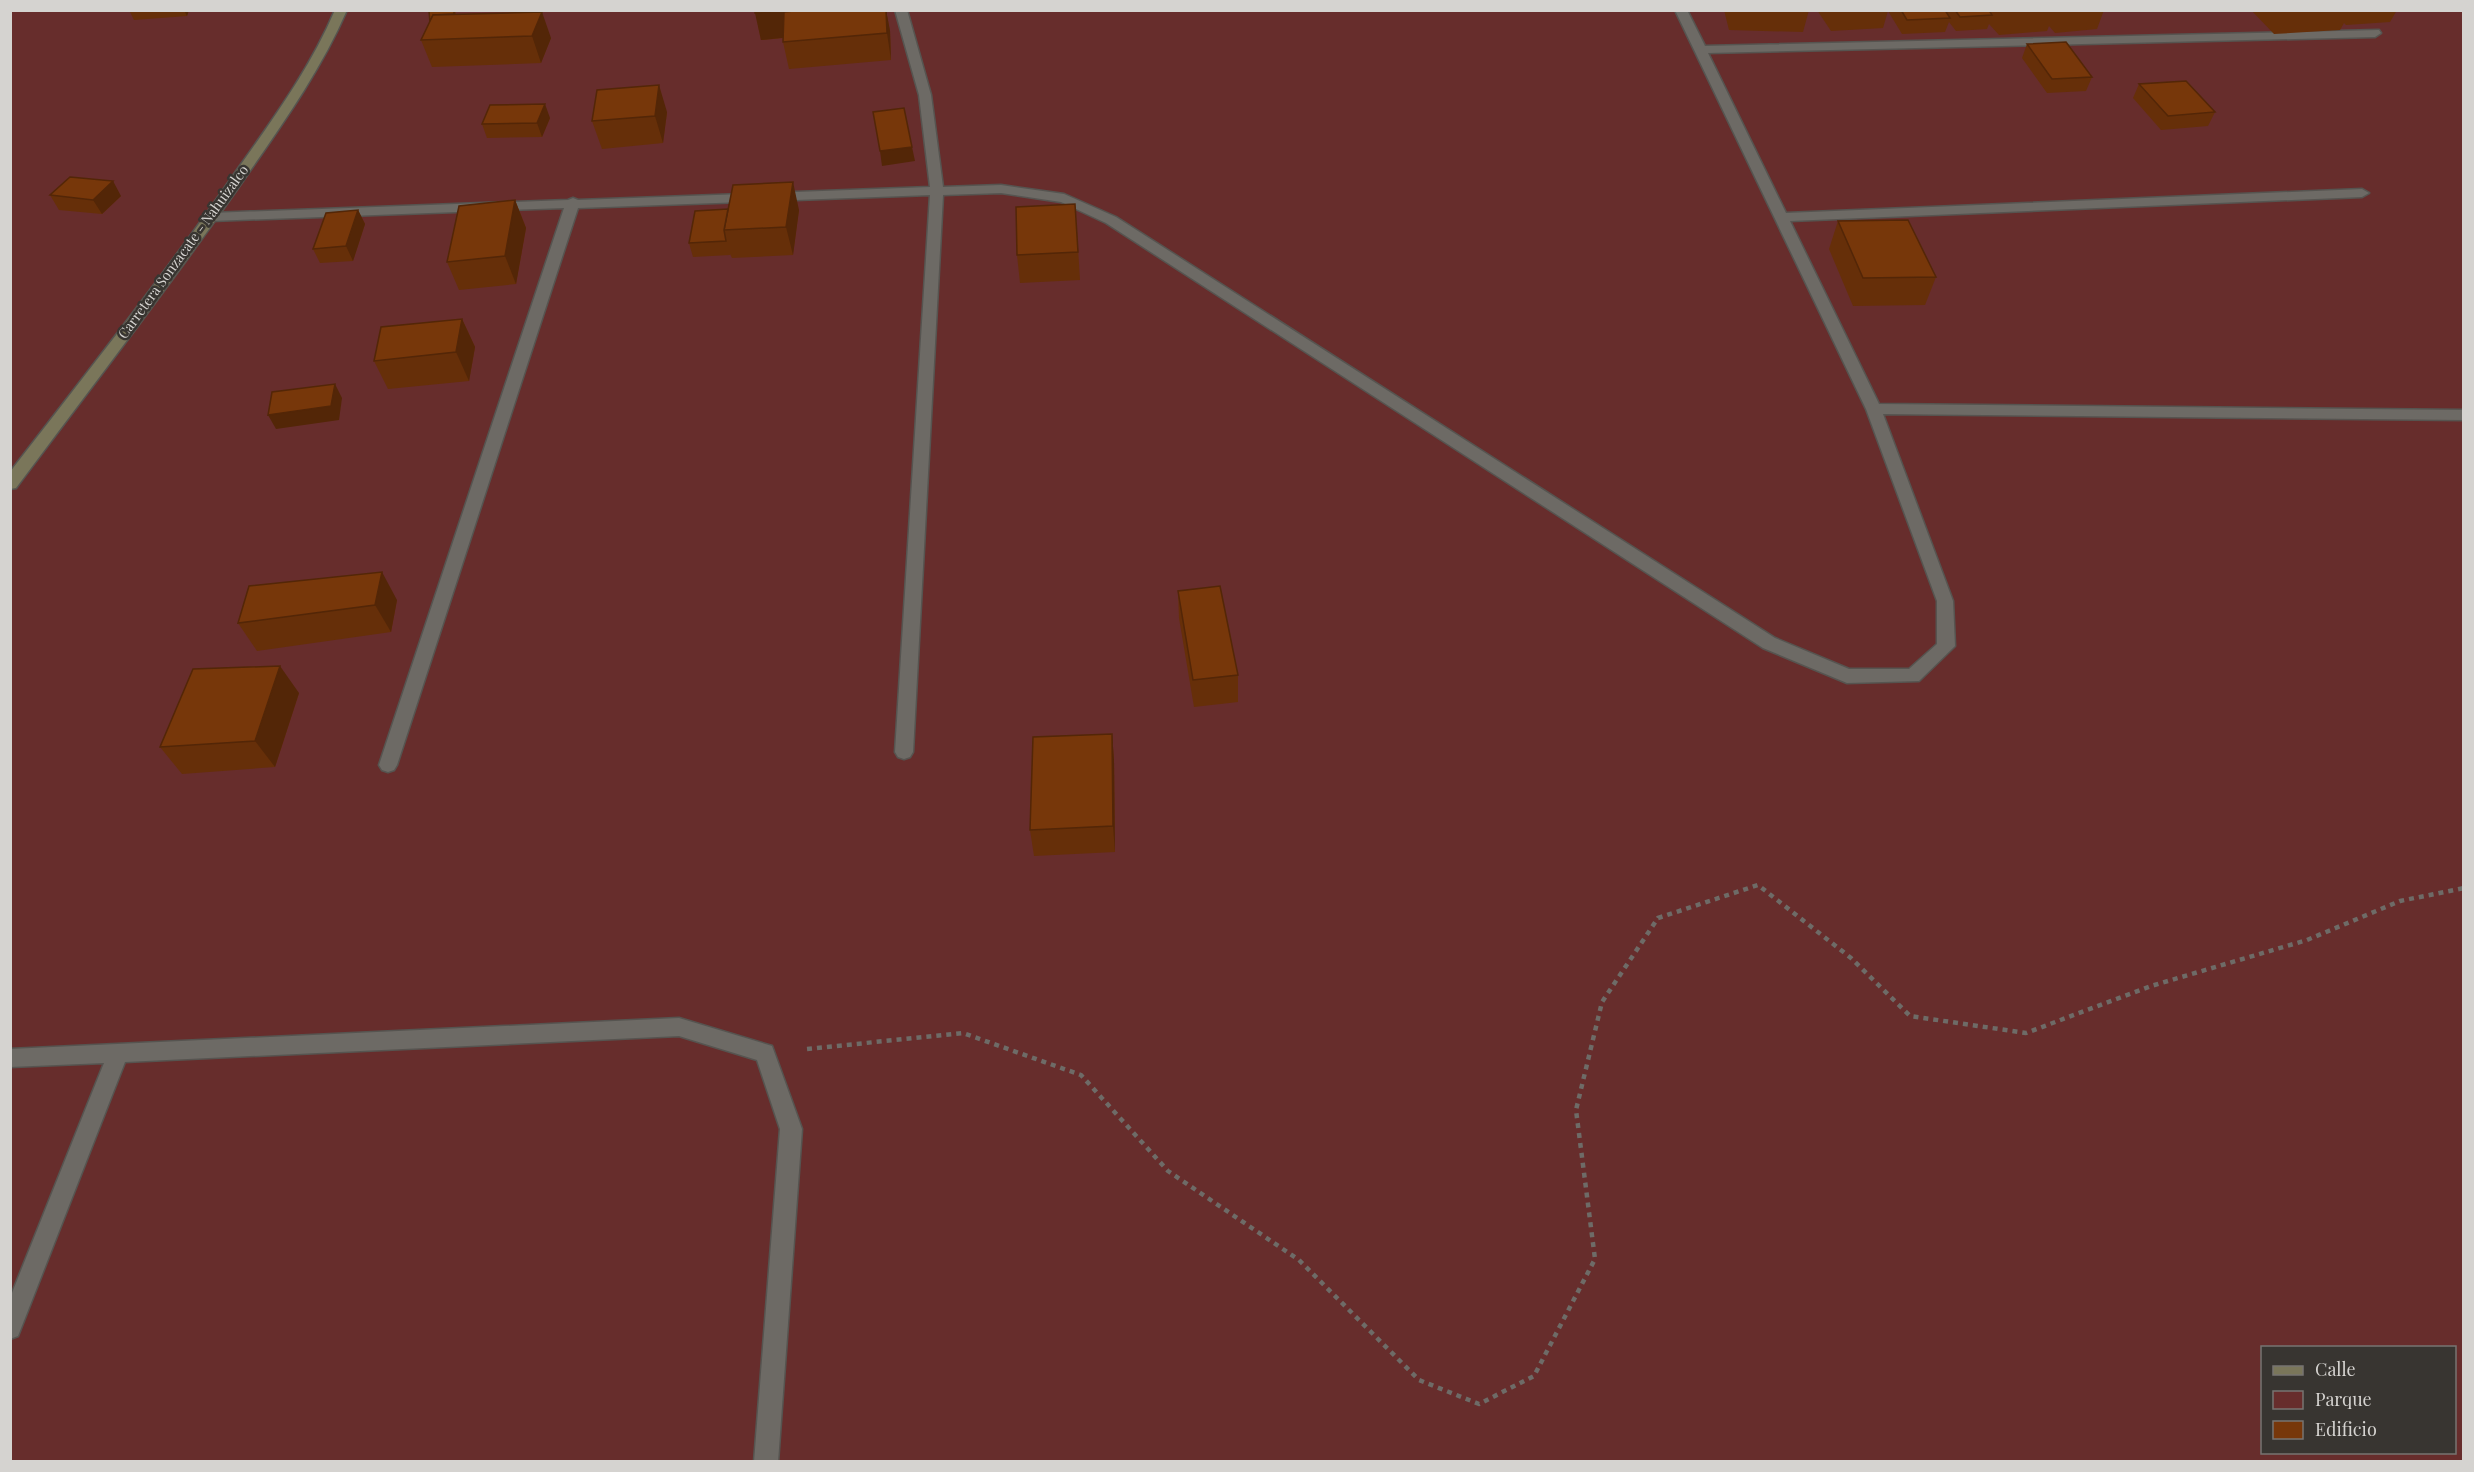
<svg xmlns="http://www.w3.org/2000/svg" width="2474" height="1472" font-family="'Playfair Display',serif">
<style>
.green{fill:#672d2c;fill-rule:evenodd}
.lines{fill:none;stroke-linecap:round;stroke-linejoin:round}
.street-casing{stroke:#565450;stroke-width:3}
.secondary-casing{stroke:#565450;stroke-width:3}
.path{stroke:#6e6b67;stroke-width:4.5;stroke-dasharray:5 5;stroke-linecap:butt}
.street{fill:#6d6a65;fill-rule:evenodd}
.secondary{fill:#7a765a;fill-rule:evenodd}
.wall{fill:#662f09}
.shaded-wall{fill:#532607}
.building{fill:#77370a;stroke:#532607;stroke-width:1.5}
.labels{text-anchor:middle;stroke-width:5;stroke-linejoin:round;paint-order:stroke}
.far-street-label{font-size:14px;fill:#d5d3d0;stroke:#383531}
</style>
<rect width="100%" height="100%" fill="#383531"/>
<path class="green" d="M10 11H2463V1461H11ZM2262 1348H2454V1452H2262Z"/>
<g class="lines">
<defs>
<g id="street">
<polygon points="895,10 907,10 931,95 943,187 1001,185 1064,194 1116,217 1775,638 1849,669 1909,669 1937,644 1937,601 1866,409 1675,10 1687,10 1705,46 2379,30 2381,33 2375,37 1708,53 1786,213 2362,189 2369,193 2362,197 1790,221 1879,404 2464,410 2464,420 1883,414 1953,601 1955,646 1919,681 1847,683 1763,648 1106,223 1061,202 1001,193 943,195 913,752 910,757 904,759 898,757 895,752 930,195 578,208 397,765 394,770 388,772 382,770 379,765 564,208 211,221 204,217 211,213 568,200 573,198 578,200 930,187 919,95"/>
<polygon points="679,1018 772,1046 802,1129 778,1462 754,1462 780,1129 757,1060 679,1036 125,1062 18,1336 10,1339 10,1298 104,1063 10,1067 10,1049"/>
</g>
<path id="secondary" d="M335 10H347C320 72 281 126 243 181 170 286 92 386 16 488L10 489V472C85 375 162 278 232 177 270 123 309 71 335 10Z"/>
</defs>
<use href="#street" class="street-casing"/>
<use href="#secondary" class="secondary-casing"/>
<polyline class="path" points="807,1049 963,1033 1081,1075 1168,1171 1299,1260 1419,1380 1479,1404 1534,1376 1595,1259 1576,1110 1602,1002 1658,918 1758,885 1851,958 1910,1016 2026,1033 2151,986 2307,940 2400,901 2464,888"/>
<use href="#street" class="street"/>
<use href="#secondary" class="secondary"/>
</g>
<g class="wall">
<polygon points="129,10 189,10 187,16 134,20"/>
<polygon points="433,10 455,10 456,14 551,38 541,63 432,67 421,40 430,22"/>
<polygon points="755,10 886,10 890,31 891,60 789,69 783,42 783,38 761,40"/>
<polygon points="1724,10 1809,10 1803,32 1729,30"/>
<polygon points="1817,10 2104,10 2097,29 2055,33 2049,26 2047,31 1999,35 1989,24 1987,29 1956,31 1949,22 1945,32 1902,34 1888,11 1883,28 1831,31"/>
<polygon points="2251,10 2397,10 2390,22 2346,25 2344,23 2340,30 2274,34"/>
<polygon points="2027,44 2092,77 2086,91 2047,93 2022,58"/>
<polygon points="2139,84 2215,112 2208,126 2161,130 2133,98"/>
<polygon points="667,112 663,143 602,149 592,121"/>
<polygon points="550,118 542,137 487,138 482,124"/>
<polygon points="50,195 121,196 102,214 59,210"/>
<polygon points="515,200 526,228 516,284 459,290 447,262"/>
<polygon points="358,210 365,224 353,261 320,263 313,249"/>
<polygon points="799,210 793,255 732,258 730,254 730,255 693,257 689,243 695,211"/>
<polygon points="1838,221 1936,277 1925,305 1853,306 1829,249"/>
<polygon points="1077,232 1080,280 1020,283 1017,255"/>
<polygon points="462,319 475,347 469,381 388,389 374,361"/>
<polygon points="1178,591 1238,675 1238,702 1194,707 1179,618"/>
<polygon points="397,600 391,632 257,651 238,623"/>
<polygon points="299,693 275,767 182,774 160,747"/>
<polygon points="1112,734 1114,760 1115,852 1034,856 1030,830"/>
</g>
<g class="shaded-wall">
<polygon points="184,10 189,10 187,16"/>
<polygon points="781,10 836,10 838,32 761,40 755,13"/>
<polygon points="886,10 890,31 891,60 887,33"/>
<polygon points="542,12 551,38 541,63 532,36"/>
<polygon points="659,85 667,112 663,143 655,116"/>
<polygon points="545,104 550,118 542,137 537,123"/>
<polygon points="912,147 915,161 882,166 880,151"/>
<polygon points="113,181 121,196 102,214 93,200"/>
<polygon points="793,182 799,210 793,255 786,227"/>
<polygon points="515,200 526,228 516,284 505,256"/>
<polygon points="358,210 365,224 353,261 346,246"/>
<polygon points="462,319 475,347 469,381 456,352"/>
<polygon points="335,384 342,398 339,420 276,429 268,415"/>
<polygon points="382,572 397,600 391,632 375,605"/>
<polygon points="280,666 299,693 275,767 255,741"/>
<polygon points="1112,734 1114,760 1115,852 1113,826"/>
</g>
<g class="building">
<polygon points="433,10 454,10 454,14 433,15 430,22 429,11"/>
<polygon points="755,10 781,10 755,13"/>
<polygon points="804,10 886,10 887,33 783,42 784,12"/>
<polygon points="1901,10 1945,10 1950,18 1907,20"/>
<polygon points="1955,10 1989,10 1992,15 1960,17"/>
<polygon points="542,12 532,36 421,40 433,15"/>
<polygon points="2066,42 2092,77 2052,79 2027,44"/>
<polygon points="2186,81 2215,112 2168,116 2139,84"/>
<polygon points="659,85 655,116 592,121 597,90"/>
<polygon points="545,104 537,123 482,124 490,105"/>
<polygon points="904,108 912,147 880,151 873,112"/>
<polygon points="70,177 113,181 93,200 50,195"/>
<polygon points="793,182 786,227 724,230 733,185"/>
<polygon points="515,200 505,256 447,262 459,206"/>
<polygon points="1075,204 1078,252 1017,255 1016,207"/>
<polygon points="728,209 724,230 726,241 689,243 695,211"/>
<polygon points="358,210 346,246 313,249 326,213"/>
<polygon points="1908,220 1936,277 1863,278 1838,221"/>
<polygon points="462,319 456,352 374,361 381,327"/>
<polygon points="335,384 331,406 268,415 272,392"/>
<polygon points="382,572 375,605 238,623 249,586"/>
<polygon points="1220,586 1238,675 1193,680 1178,591"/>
<polygon points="280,666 255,741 160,747 193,669"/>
<polygon points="1112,734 1113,826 1030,830 1033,737"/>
</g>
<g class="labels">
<g class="far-street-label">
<text transform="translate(183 252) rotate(-54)" y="5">Carretera Sonzacate - Nahuizalco</text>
</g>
</g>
<rect width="2474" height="1472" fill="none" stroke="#d5d3d0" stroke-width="24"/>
<rect x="2261" y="1346" width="195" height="108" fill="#383531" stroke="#777471" stroke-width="1.5"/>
<rect x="2273" y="1366" width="30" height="9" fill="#7a765a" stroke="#777471" stroke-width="1.5"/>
<text x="2315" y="1376" font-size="18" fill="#d5d3d0">Calle</text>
<rect x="2273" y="1391" width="30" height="18" fill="#672d2c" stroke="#777471" stroke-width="1.5"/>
<text x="2315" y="1406" font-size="18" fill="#d5d3d0">Parque</text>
<rect x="2273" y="1421" width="30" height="18" fill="#77370a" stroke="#777471" stroke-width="1.5"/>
<text x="2315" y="1436" font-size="18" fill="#d5d3d0">Edificio</text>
</svg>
